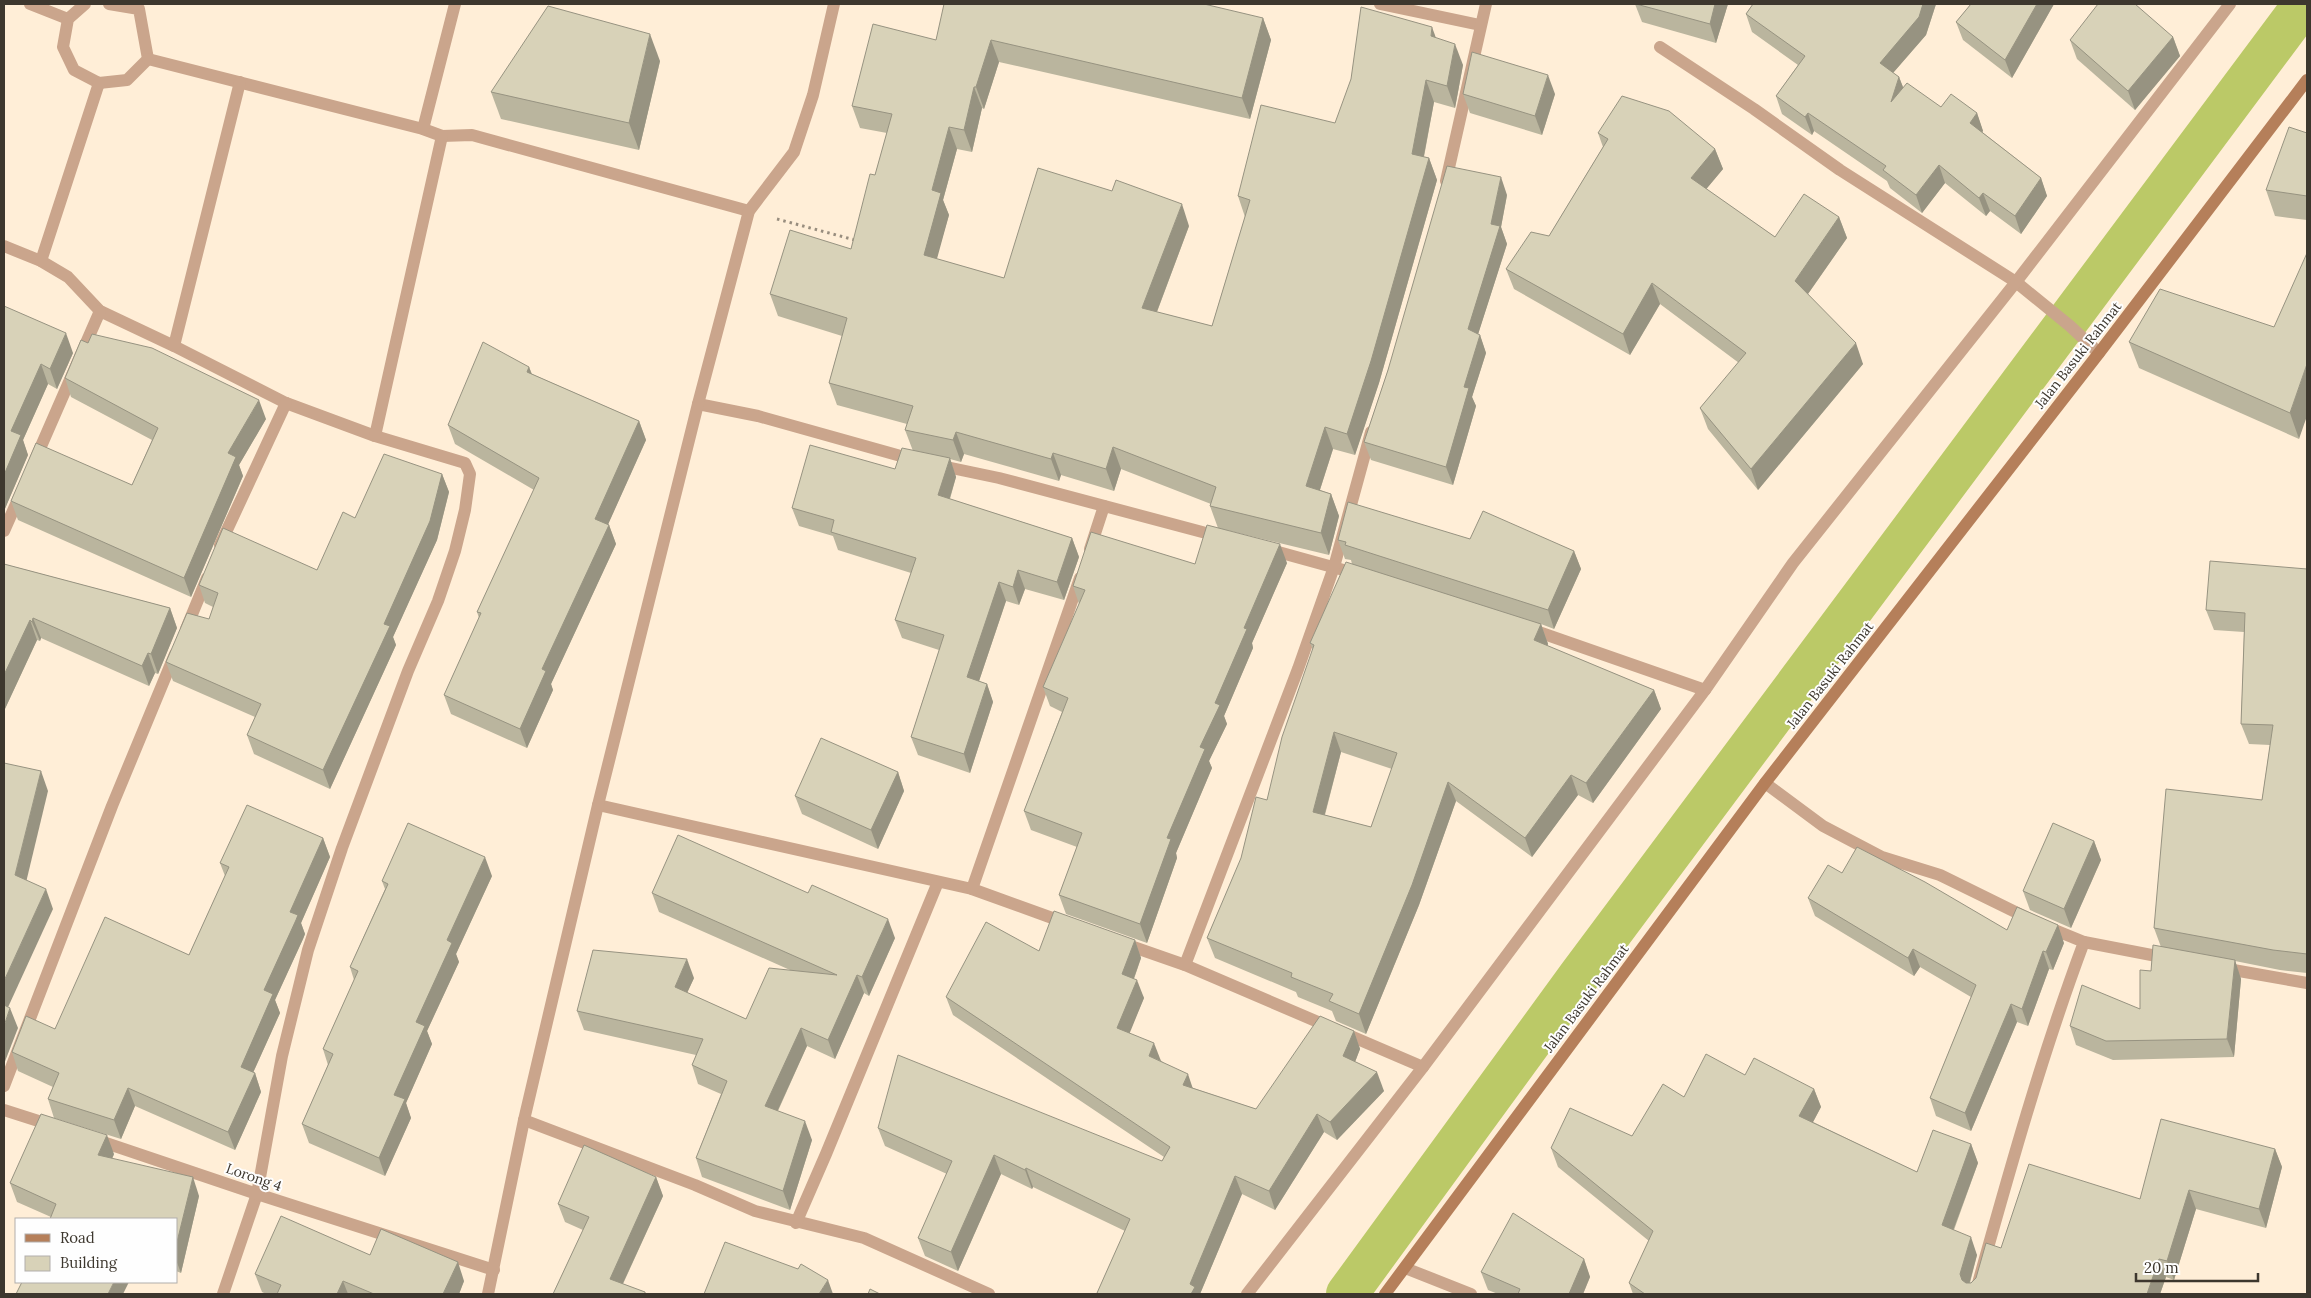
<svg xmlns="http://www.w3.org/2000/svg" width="2311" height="1298" font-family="Lora,serif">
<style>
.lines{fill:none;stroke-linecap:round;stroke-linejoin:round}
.canal{stroke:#bbc967;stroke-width:42}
.path{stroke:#988d7e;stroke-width:3;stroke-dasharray:2.5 4;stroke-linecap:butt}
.minor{stroke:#caa58c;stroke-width:12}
.tertiary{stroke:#caa58c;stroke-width:12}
.secondary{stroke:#b57f5a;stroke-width:12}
.wall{fill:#bab59e;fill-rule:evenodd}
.shaded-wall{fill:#979381}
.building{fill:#d8d2b8;stroke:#979381;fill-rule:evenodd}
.labels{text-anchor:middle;stroke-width:4;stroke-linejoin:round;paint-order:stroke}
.street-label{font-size:14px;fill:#3d372e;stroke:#fefefe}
</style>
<rect width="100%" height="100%" fill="#ffeed7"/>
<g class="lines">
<polyline class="canal" points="1347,1294 1579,976 2304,4"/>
<polyline class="path" points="777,219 855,240"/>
<g class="minor">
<polyline points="30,4 68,19"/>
<polyline points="85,4 68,19 63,47 74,70 99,83 127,80 148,59 139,9 109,4"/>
<polyline points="1380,4 1480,25"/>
<polyline points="1660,47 1754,109 1840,170 2016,282 2070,326 2099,353"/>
<polyline points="148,59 423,129 442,136 472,135 749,211"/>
<polyline points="423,129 455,4"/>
<polyline points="1446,181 1486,4"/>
<polyline points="4,246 41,261 68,277 100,311 174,346 286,403 375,436 465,463 470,474 465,510 455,551 438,601 408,671 342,848 308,950 282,1056 257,1194 223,1294"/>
<polyline points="41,261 99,83"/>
<polyline points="174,346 240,82"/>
<polyline points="698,404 758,416 915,460"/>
<polyline points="375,436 442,136"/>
<polyline points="35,460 100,311"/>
<polyline points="937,465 999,478 1221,537"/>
<polyline points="4,531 20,495"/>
<polyline points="220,545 286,403"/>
<polyline points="1090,549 1104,506"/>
<polyline points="1267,549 1358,574"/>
<polyline points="186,629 207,578"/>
<polyline points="1530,629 1705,690"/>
<path d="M1765 783 1823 826 1882 857 1940 875 2040 924 2084 942C2041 1057 2008 1176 1975 1294"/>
<polyline points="598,805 972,889 1066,923"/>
<polyline points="972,889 1080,578"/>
<polyline points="2084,942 2167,958"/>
<polyline points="1122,943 1185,965 1423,1067"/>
<polyline points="1185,965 1298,669 1334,567 1371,432"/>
<polyline points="2222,968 2307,983"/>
<polyline points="4,1086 112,806 175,654"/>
<polyline points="4,1110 54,1126"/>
<polyline points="524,1120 695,1185 755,1211 864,1238 989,1294"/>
<polyline points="94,1139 257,1194 494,1270"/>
<polyline points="796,1223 826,1154 938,882"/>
<polyline points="1405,1268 1471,1294"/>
<polyline points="1247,1294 1423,1067 1705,690 1793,563 2016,282 2230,4"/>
</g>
<polyline class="tertiary" points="488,1294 524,1120 598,805 698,404 749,211 794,152 813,95 834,4"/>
<polyline class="secondary" points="1385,1294 1765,783 2099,353 2307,80"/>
</g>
<g class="wall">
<polygon points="1635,4 1728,4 1716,43 1642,22"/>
<polygon points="1753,4 1936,4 1926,35 1893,73 1899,77 1903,87 1941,107 1977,113 1983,131 1982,132 2041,178 2047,196 2021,234 1990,211 1986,216 1945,183 1922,213 1890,188 1887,181 1814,131 1812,135 1782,114 1776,96 1798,65 1752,32 1746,14"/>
<polygon points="1971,4 2054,4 2012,78 1963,40 1956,22"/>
<polygon points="1263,18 1271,40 1250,119 999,62 984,109 982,108 972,152 957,149 943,200 949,215 936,259 1004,278 1189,226 1157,312 1212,326 1245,217 1238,196 1335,123 1436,38 1463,65 1455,108 1434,102 1424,157 1429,158 1437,180 1379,383 1355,455 1333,449 1320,490 1331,494 1339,516 1329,555 1226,530 1287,563 1252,643 1253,648 1224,716 1227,724 1209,761 1212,768 1176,853 1177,858 1147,943 1066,914 1059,895 1077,847 1031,830 1024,811 1062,712 1050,706 1043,687 1079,604 1073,586 1195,564 1218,528 1210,506 1211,504 1121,469 1114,491 1061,475 1059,481 964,454 961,462 950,459 956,477 950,499 1072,538 1079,557 1064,600 1025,589 1019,605 1006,601 979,681 987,684 993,702 970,773 918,755 911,737 939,650 902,638 895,620 911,573 838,550 833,536 799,526 792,508 895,469 913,451 905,430 907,424 837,405 829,383 842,336 778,316 770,294 851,249 875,175 887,133 860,128 852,106 936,40"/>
<polygon points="2173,37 2180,56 2135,110 2077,59 2070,40"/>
<polygon points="660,61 639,150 501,119 491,92"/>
<polygon points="1463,94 1555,94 1542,135 1470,113"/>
<polygon points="1598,133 1715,149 1723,169 1706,189 1775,237 1839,217 1847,238 1808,294 1863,364 1758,490 1708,429 1700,408 1739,363 1660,304 1630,355 1514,289 1506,269 1549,236 1603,147"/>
<polygon points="2307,133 2307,220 2275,216 2266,190"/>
<polygon points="1507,195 1501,227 1507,244 1478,334 1480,335 1486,353 1472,397 1476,406 1453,485 1371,460 1364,442 1388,370"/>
<polygon points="4,306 73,353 57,389 48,384 23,440 28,455 4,511"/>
<polygon points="2274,327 2299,439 2139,368 2129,342"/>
<polygon points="529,367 532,374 639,421 646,440 608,524 609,525 616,544 551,684 553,690 527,748 451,714 444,695 479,618 477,612 534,490 455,444 448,425"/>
<polygon points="65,378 266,419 239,465 243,476 191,597 18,520 11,501 132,485 152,440 71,397"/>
<polygon points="442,474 449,492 437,540 393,637 396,645 330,789 254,754 247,735 255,717 173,681 166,662 209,619 213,607 205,603 199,585 317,570 355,518"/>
<path d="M1470 539 1574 551 1581 569 1554 629 1541 624 1548 644 1547 646 1654 690 1661 709 1593 803 1578 795 1532 857 1456 801 1419 905 1366 1034 1336 1021 1332 1011 1298 997 1296 992 1215 958 1207 938 1267 800 1313 650 1310 643 1352 564 1351 560 1345 559 1338 540ZM1341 752 1392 769 1371 827 1325 815Z"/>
<polygon points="4,564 170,608 177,628 158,674 155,673 149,686 41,638 40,641 37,640 4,711"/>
<polygon points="2307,569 2307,973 2280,970 2235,961 2241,979 2234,1057 2113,1060 2076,1045 2070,1026 2140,1009 2151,971 2161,947 2154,928 2262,800 2270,745 2249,744 2241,724 2244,632 2214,630 2206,610"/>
<polygon points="898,772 904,791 878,849 802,814 795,796"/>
<polygon points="323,838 330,857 301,923 305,934 303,939 275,1000 280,1013 253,1073 255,1073 261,1092 235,1150 135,1106 121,1139 54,1118 48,1099 53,1087 18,1071 12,1052 189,955 225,876 220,863"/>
<polygon points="2094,841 2101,860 2071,928 2030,910 2023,891"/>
<polygon points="1842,873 2007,930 2064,943 2053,970 2049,969 2028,1026 2017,1022 1971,1131 1936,1116 1930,1098 1971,997 1920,967 1914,976 1815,916 1808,898"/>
<polygon points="492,876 456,954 459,962 427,1031 432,1044 406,1103 411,1118 385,1176 309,1143 302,1124 328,1065 323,1049 354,980 350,967 385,889 382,881"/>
<polygon points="652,893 895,938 869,996 864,993 835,1059 807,1046 778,1111 812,1140 790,1210 702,1177 696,1158 721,1094 698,1084 692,1065 696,1055 584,1030 577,1011 694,978 687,993 746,1019 790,970 659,912"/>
<polygon points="1135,940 1141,958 1134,979 1144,998 1129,1033 1193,1088 1256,1109 1354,1031 1360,1049 1355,1062 1384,1091 1337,1140 1324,1132 1275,1210 1242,1194 1200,1294 1097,1294 1097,1293 1125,1231 1033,1187 1032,1189 1001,1174 958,1271 925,1256 918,1238 947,1174 885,1146 878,1128 1162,1161 1164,1157 953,1015 946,997 1039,951"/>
<polygon points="1745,1075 1814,1089 1821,1107 1813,1122 1917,1172 1971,1144 1978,1163 1954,1230 1977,1255 1970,1283 1976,1278 2001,1248 2140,1199 2275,1149 2282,1167 2266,1228 2196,1209 2174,1280 2166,1277 2160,1294 1633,1294 1629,1283 1649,1241 1558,1167 1551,1148 1632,1136 1684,1097"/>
<polygon points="114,1154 112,1159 199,1196 181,1273 176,1271 176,1219 51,1217 17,1202 10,1183"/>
<polygon points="656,1177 663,1196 623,1284 645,1292 646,1294 553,1294 583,1230 565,1222 558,1204"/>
<polygon points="370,1255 464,1281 459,1294 266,1294 262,1292 255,1274"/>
<polygon points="1584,1259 1590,1277 1583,1294 1498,1294 1488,1290 1481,1272"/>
</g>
<g class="shaded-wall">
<polygon points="1715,4 1728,4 1716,43 1710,24"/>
<polygon points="1923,4 1936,4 1926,35 1886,81 1880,63"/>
<polygon points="2037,4 2054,4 2012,78 2005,60"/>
<polygon points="1263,18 1271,40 1250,119 1242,98"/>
<polygon points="1432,27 1440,49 1431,36"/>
<polygon points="650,34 660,61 639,150 629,123"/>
<polygon points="2173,37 2180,56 2135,110 2128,91"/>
<polygon points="991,40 999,62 984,109 976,87"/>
<polygon points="1455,44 1463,65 1455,108 1447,86"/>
<polygon points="1548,75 1555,94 1542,135 1535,116"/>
<polygon points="1899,77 1906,95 1891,102"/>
<polygon points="1426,80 1434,102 1420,176 1412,154"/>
<polygon points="974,87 982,108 972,152 964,130"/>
<polygon points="1808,113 1814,131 1812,135 1805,117"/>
<polygon points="1977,113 1983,131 1976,141 1970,123"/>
<polygon points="949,127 957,149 943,200 949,215 932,277 924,255 932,190"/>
<polygon points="1715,149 1723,169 1698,199 1691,178"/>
<polygon points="1429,158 1437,180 1379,383 1355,455 1347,434"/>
<polygon points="1939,165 1945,183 1922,213 1916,195"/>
<polygon points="1501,177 1507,195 1501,227 1507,244 1474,347 1468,329"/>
<polygon points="2041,178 2047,196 2021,234 2015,216"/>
<polygon points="1983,193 1990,211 1986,216 1979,198"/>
<polygon points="1182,204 1189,226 1150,330 1142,308"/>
<polygon points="1839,217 1847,238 1803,301 1795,281"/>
<polygon points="1652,283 1660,304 1630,355 1623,334"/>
<polygon points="66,333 73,353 57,389 50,369"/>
<polygon points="1480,335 1486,353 1472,397 1476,406 1453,485 1446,467 1464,387"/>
<polygon points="1856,343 1863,364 1758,490 1751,469"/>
<polygon points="41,364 48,384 23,440 28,455 4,511 4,475 11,431"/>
<polygon points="2307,364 2307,416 2299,439 2290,413"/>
<polygon points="529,367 536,386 527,372"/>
<polygon points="259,400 266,419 239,465 243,476 191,597 184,578 228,453"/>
<polygon points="639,421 646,440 602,538 595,519"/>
<polygon points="1325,427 1333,449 1314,508 1306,486"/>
<polygon points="956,432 964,454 961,462 953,440"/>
<polygon points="1113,447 1121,469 1114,491 1106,469"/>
<polygon points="1053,453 1061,475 1059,481 1051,459"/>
<polygon points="950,458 956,477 945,514 938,495"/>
<polygon points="442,474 449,492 437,540 393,637 396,645 330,789 323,770 384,624"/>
<polygon points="1331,494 1339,516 1329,555 1321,533"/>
<polygon points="609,525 616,544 551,684 553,690 527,748 520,729 542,669"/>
<polygon points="1072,538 1079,557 1064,600 1057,582"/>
<polygon points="1280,544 1287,563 1252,643 1253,648 1224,716 1227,724 1209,761 1212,768 1176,853 1177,858 1147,943 1140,924 1167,838 1200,747 1215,703 1244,628"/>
<polygon points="1574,551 1581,569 1554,629 1548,610"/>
<polygon points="1018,570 1025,589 1019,605 1013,587"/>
<polygon points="999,582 1006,601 974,696 967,677"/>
<polygon points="170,608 177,628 158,674 151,654"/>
<polygon points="33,618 41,638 40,641 32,622"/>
<polygon points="30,620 37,640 4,711 4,675"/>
<polygon points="1541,624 1548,644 1541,660 1534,640"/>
<polygon points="148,653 155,673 149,686 142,666"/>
<polygon points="987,684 993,702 970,773 964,754"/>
<polygon points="1654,690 1661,709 1593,803 1586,783"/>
<polygon points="1334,732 1341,752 1320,832 1313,812"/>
<polygon points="41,771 48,791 23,895 15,875"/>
<polygon points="898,772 904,791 878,849 871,830"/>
<polygon points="1571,775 1578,795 1532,857 1525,838"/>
<polygon points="1448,782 1456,801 1419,905 1366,1034 1359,1014"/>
<polygon points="323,838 330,857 301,923 305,934 303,939 275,1000 280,1013 247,1086 241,1067 264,990 290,912"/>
<polygon points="2094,841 2101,860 2071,928 2064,909"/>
<polygon points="485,857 492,876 456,954 459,962 427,1031 432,1044 406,1103 411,1118 385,1176 379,1158 394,1095 416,1022 447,940"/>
<polygon points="46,889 53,909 4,1016 4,981"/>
<polygon points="888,919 895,938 869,996 862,977"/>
<polygon points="2058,925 2064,943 2053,970 2046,952"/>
<polygon points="1135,940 1141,958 1129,992 1122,974"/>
<polygon points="1913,949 1920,967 1914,976 1908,958"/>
<polygon points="2043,951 2049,969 2028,1026 2022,1009"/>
<polygon points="687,959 694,978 681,1006 675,987"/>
<polygon points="2235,960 2241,979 2234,1057 2227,1039"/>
<polygon points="857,975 864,993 835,1059 828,1040"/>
<polygon points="1137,980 1144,998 1124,1047 1117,1028"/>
<polygon points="2011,1004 2017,1022 1971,1131 1965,1113"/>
<polygon points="10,1008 18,1028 4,1064 4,1026"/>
<polygon points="801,1028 807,1046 771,1125 765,1106"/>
<polygon points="1354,1031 1360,1049 1350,1075 1343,1056"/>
<polygon points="1154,1043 1161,1061 1149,1056"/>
<polygon points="1377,1072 1384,1091 1337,1140 1330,1122"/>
<polygon points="255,1073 261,1092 235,1150 228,1132"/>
<polygon points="1188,1074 1194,1092 1183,1085"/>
<polygon points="128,1088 135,1106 121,1139 114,1120"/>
<polygon points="1814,1089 1821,1107 1806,1135 1799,1116"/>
<polygon points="1317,1114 1324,1132 1275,1210 1269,1191"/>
<polygon points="805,1121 812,1140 790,1210 783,1191"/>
<polygon points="107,1135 114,1154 105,1174 98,1155"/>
<polygon points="1971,1144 1978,1163 1948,1244 1942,1225"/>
<polygon points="2275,1149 2282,1167 2266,1228 2259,1209"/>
<polygon points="994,1155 1001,1174 958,1271 951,1252"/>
<polygon points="1026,1168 1033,1187 1032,1189 1025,1170"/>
<polygon points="1235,1176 1242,1194 1200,1294 1191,1294 1190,1284"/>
<polygon points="193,1177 199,1196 181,1273 176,1260 176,1246"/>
<polygon points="656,1177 663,1196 618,1294 610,1279"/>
<polygon points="2189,1190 2196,1209 2174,1280 2167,1261"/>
<polygon points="1971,1237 1977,1255 1967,1292 1962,1280 1960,1274"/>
<polygon points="1584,1259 1590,1277 1583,1294 1569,1294"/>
<polygon points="2159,1259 2166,1277 2160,1294 2147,1294"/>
<polygon points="458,1262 464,1281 459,1294 443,1294"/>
<polygon points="828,1280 833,1294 819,1294"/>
<polygon points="343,1281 348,1294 337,1294"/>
<polygon points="114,1282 129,1282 123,1294 108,1294"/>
</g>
<g class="building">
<polygon points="944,4 1204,4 1263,18 1242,98 991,40 976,87 974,87 964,130 949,127 932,190 941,193 924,255 1004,278 1038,168 1112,191 1116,180 1182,204 1142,308 1212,326 1250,200 1238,196 1261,105 1335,123 1351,79 1361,7 1432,27 1431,36 1455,44 1447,86 1426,80 1412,154 1429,158 1371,361 1347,434 1325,427 1306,486 1331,494 1321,533 1210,506 1216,487 1113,447 1106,469 1053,453 1051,459 956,432 953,440 905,430 913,406 829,383 847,318 770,294 790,230 851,249 870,174 875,175 892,114 852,106 873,24 936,40"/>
<polygon points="1636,4 1715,4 1710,24"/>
<polygon points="1753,4 1923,4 1919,17 1880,63 1899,77 1891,102 1907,83 1941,107 1951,94 1977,113 1970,123 2041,178 2015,216 1983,193 1979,198 1939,165 1916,195 1883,170 1886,166 1808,113 1805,117 1776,96 1805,56 1746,14"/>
<polygon points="1971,4 2037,4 2005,60 1956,22"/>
<polygon points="2098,4 2135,4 2173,37 2128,91 2070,40"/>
<polygon points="548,6 650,34 629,123 491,92"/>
<polygon points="1472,52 1548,75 1535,116 1463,94"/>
<polygon points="1622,96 1669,111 1715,149 1691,178 1775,237 1804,194 1839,217 1795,281 1856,343 1751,469 1700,408 1746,353 1652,283 1623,334 1506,269 1531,232 1549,236 1608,139 1598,133"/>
<polygon points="2289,127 2307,133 2307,196 2266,190"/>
<polygon points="1447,166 1501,177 1491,224 1500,226 1468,329 1480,335 1464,387 1469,388 1446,467 1364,442 1388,370"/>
<polygon points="2307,253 2307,364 2290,413 2129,342 2160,289 2274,327"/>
<polygon points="4,306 66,333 50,369 41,364 11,431 21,435 4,475"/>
<polygon points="92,334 152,348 259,400 228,453 236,457 184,578 11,501 36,443 132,485 158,428 65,378 81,340 88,343"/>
<polygon points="483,342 529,367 527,372 639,421 595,519 609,525 542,669 546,671 520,729 444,695 481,613 477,612 539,478 448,425"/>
<polygon points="810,445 895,469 902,448 950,458 938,495 1072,538 1057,582 1018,570 1013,587 999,582 967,677 987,684 964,754 911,737 944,635 895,620 916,558 831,532 834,520 792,508"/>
<polygon points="384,454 442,474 430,521 384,624 390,626 323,770 247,735 261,704 166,662 187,613 209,619 218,593 199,585 223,528 317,570 343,512 355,518"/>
<polygon points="1348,502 1470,539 1483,511 1574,551 1548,610 1345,545 1346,542 1338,540"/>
<polygon points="1207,525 1280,544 1244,628 1247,629 1215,703 1220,705 1200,747 1205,749 1167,838 1171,839 1140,924 1059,895 1082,833 1024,811 1068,698 1043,687 1085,590 1073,586 1091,532 1195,564"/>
<polygon points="2210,561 2307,569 2307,954 2273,950 2154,928 2166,789 2262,800 2273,725 2241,724 2245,613 2206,610"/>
<path d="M1346 562 1541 624 1534 640 1654 690 1586 783 1571 775 1525 838 1448 782 1412 885 1359 1014 1329 1001 1333 994 1291 977 1292 973 1207 938 1241 858 1256 797 1267 800 1282 737 1314 645 1310 643ZM1334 732 1397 753 1371 827 1313 812Z"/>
<polygon points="4,564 170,608 151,654 148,653 142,666 33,618 32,622 30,620 4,675"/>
<polygon points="821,738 898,772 871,830 795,796"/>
<polygon points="4,763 41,771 15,875 46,889 4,981"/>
<polygon points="247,805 323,838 290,912 298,915 296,920 264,990 273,994 241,1067 255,1073 228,1132 128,1088 114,1120 48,1099 59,1073 12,1052 26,1016 55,1029 105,917 189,955 229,867 220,863"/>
<polygon points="408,823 485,857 447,940 452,943 416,1022 425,1026 394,1095 405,1099 379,1158 302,1124 333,1054 323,1049 358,971 350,967 388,884 382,881"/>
<polygon points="2053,823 2094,841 2064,909 2023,891"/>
<polygon points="678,835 808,893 812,885 888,919 862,977 857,975 828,1040 801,1028 765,1106 805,1121 783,1191 696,1158 727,1081 692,1065 703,1039 577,1011 593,950 687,959 675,987 746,1019 769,968 837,975 652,893"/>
<polygon points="1857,847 1925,882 2007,930 2017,907 2058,925 2046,952 2043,951 2022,1009 2011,1004 1965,1113 1930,1098 1976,985 1913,949 1908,958 1808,898 1828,865 1842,873"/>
<polygon points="1054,911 1135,940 1122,974 1137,980 1117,1028 1154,1043 1149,1056 1188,1074 1183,1085 1256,1109 1320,1016 1354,1031 1343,1056 1377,1072 1330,1122 1317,1114 1269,1191 1235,1176 1190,1284 1195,1287 1191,1294 1100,1294 1097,1293 1130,1219 1026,1168 1025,1170 994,1155 951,1252 918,1238 952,1161 878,1128 898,1055 1162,1161 1170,1147 946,997 986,922 1039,951"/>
<polygon points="2153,945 2235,960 2227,1039 2106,1041 2070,1026 2082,985 2140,1009 2140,970 2151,971"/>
<polygon points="4,1005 10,1008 4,1026"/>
<polygon points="1706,1054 1745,1075 1754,1058 1814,1089 1799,1116 1917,1172 1933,1130 1971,1144 1942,1225 1971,1237 1960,1274 1962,1280 1966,1283 1971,1283 1976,1278 1986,1243 2001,1248 2029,1164 2140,1199 2161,1119 2275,1149 2259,1209 2189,1190 2167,1261 2159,1259 2147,1294 1645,1294 1629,1283 1653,1231 1551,1148 1570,1108 1632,1136 1663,1084 1684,1097"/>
<polygon points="41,1114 107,1135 98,1155 193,1177 176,1246 176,1219 50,1219 56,1204 10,1183"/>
<polygon points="584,1145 656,1177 610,1279 645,1292 645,1294 553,1294 589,1217 558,1204"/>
<polygon points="1513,1213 1584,1259 1569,1294 1518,1294 1520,1289 1481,1272"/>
<polygon points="281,1216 370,1255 381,1229 458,1262 443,1294 374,1294 343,1281 337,1294 277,1294 281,1285 255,1274"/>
<polygon points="725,1242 798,1269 801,1264 828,1280 819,1294 704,1294"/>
<polygon points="22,1282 114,1282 108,1294 16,1294"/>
<polygon points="870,1289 880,1294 868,1294"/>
</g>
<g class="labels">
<g class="street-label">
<text transform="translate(2078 355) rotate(-52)" y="5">Jalan Basuki Rahmat</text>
<text transform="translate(1830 675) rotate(-52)" y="5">Jalan Basuki Rahmat</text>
<text transform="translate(1586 998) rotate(-53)" y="5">Jalan Basuki Rahmat</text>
<text transform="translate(254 1177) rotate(19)" y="5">Lorong 4</text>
</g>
</g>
<rect width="2311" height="1298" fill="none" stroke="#3d372e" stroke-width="10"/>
<rect x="15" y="1218" width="162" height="65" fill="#fefefe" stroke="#b1aeab"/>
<rect x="25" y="1234" width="25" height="8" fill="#b57f5a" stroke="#b1aeab"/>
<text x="60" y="1243" font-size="15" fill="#3d372e">Road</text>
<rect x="25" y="1256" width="25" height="15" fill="#d8d2b8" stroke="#b1aeab"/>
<text x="60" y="1268" font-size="15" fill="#3d372e">Building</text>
<path d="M2136 1273v8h122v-8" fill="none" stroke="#3d372e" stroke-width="2.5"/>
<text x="2144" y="1273" font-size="15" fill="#3d372e" stroke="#fefefe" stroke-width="4" paint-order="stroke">20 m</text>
</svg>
